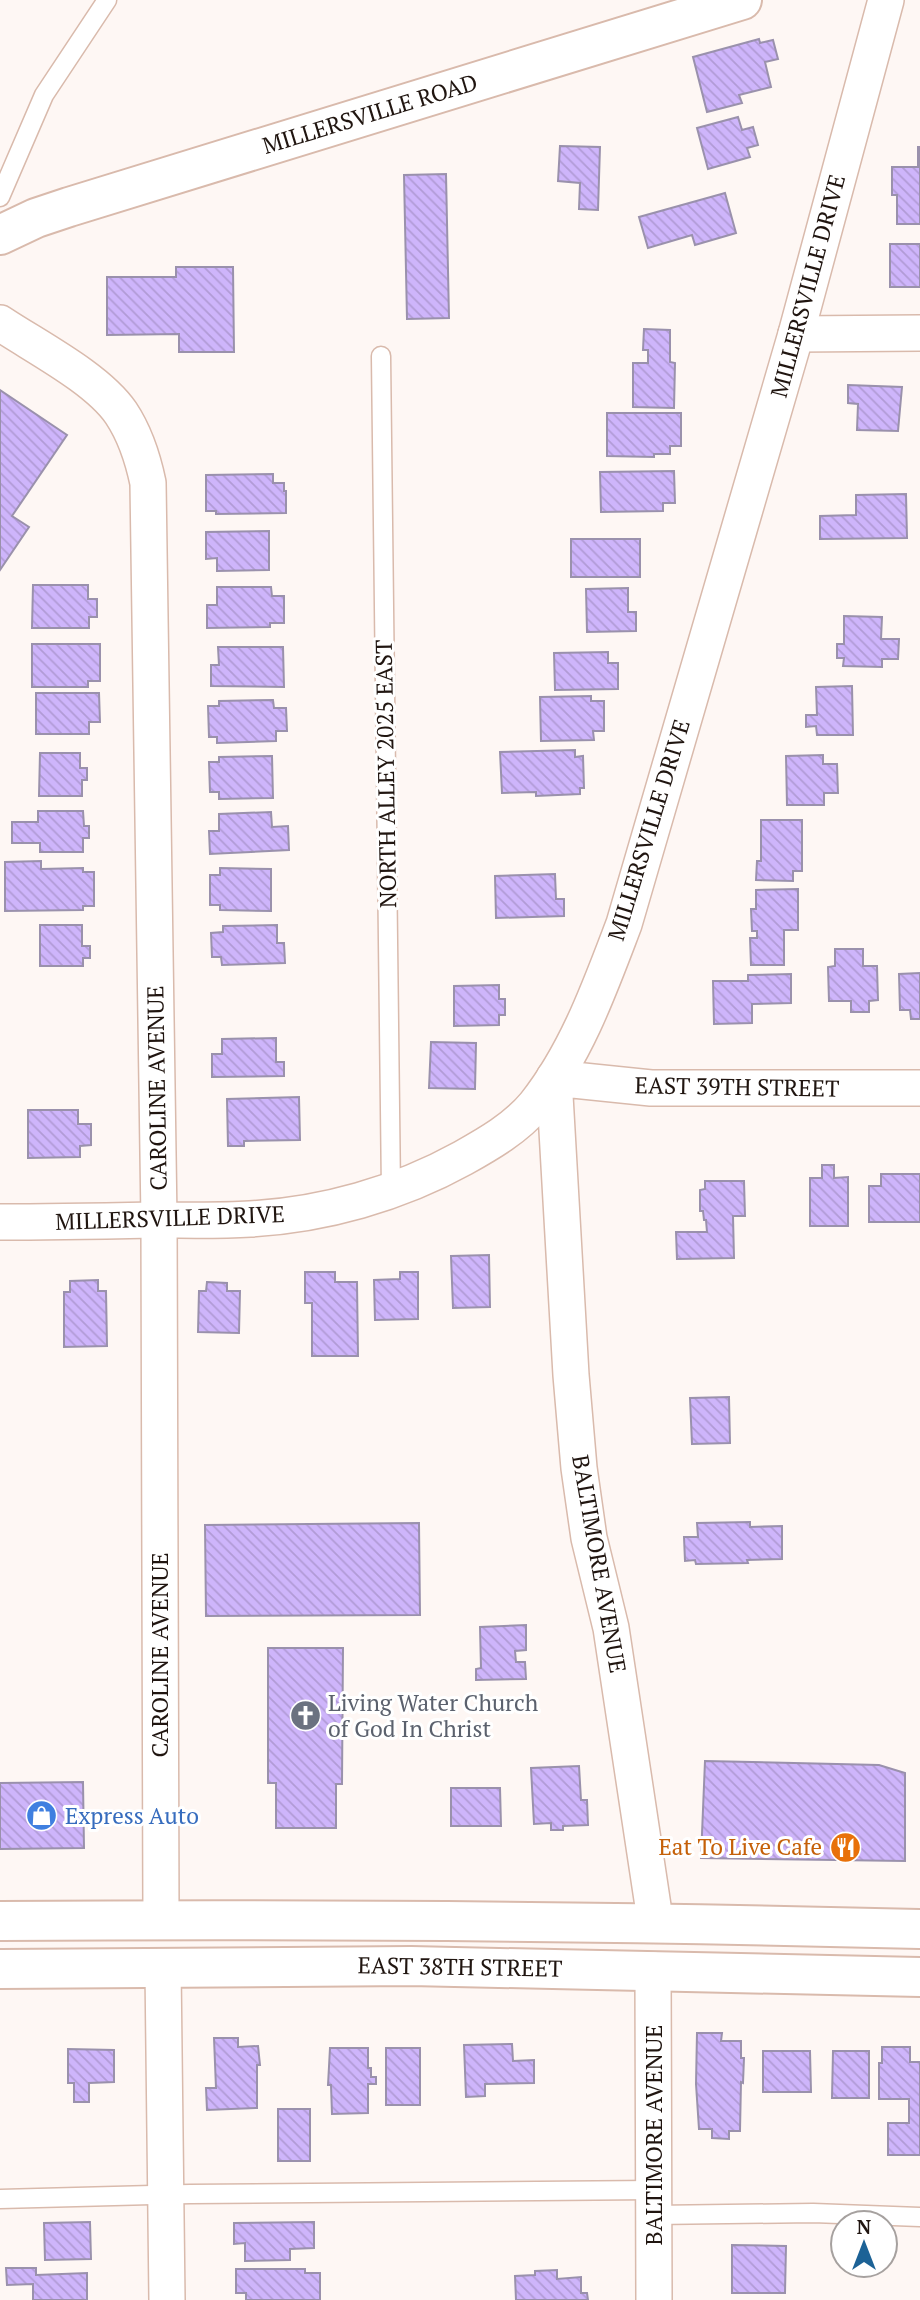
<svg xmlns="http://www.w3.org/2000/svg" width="920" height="2300" font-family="'PT Serif',serif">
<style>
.building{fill:url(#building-back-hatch);stroke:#9a91ac;stroke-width:2}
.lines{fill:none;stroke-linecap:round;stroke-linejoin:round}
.lane-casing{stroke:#d9baac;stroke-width:21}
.street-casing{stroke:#d9baac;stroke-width:38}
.secondary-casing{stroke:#d9baac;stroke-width:42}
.primary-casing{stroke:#d9baac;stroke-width:42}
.lane{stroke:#fff;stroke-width:18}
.street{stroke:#fff;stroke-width:35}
.secondary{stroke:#fff;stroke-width:38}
.primary{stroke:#fff;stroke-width:38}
.labels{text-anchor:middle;stroke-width:6;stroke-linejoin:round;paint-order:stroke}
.street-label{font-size:23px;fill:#201510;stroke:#fff}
.worship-label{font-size:23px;fill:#5b616d;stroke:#fff;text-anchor:start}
.shop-label{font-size:23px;fill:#366cbe;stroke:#fff;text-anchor:start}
.food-label{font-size:23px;fill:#c56008;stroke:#fff;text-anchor:end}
</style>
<defs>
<pattern id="building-back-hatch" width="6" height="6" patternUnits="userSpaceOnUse" patternTransform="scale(1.75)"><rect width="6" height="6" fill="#ceb5fb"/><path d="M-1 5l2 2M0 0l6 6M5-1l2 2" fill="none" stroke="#b19bd6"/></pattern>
</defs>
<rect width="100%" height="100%" fill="#fef7f4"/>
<g class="building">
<polygon points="759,39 760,43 773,40 778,59 765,62 771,87 739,95 742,103 707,112 693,57"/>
<polygon points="738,117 742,130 753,127 758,145 747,148 750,157 708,169 697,128"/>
<polygon points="560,146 600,147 598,210 579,209 580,183 558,181"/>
<polygon points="918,147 920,147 920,224 897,224 897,195 892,195 892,167 918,167"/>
<polygon points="446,174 449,318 407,319 404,175"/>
<polygon points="725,193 736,233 695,245 692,235 648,248 639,217"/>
<rect x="890" y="244" width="30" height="43"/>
<polygon points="176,267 233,267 234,352 179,352 179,334 107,335 107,277 176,277"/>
<polygon points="644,329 670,330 670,362 675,363 674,408 633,407 633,363 648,363 648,350 643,350"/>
<polygon points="848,385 902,387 898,431 857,430 858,404 848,403"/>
<polygon points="0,390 67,435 12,516 29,527 0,570"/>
<polygon points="607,413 681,413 681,446 670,446 670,454 654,454 654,457 607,456"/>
<polygon points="674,471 675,503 663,503 663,511 601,512 600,472"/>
<polygon points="273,474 273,483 284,483 284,491 286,491 286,513 216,514 216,511 206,511 206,475"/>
<polygon points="906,494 907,538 820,539 820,516 856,515 856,495"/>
<polygon points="269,531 269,570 217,571 217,558 206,559 206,532"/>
<rect x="571" y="539" width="69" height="38"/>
<polygon points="33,585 88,585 88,599 97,599 97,617 89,617 89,628 32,628"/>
<polygon points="217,587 271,587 272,596 284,596 284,623 270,623 270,627 207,628 207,605 217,605"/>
<polygon points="628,588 628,612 636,612 636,631 587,632 586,589"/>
<polygon points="844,616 882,617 881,639 899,639 898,659 882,659 882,667 843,666 844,658 837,658 837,644 844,644"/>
<polygon points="32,644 100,644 100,681 88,681 88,687 32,687"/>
<polygon points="218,647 283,647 284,687 211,686 211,665 219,665"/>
<polygon points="608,652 608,663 618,663 618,689 555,690 554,653"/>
<polygon points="852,686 853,735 817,735 816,726 806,727 806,715 817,715 816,687"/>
<polygon points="36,693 99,693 100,722 89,722 89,734 36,734"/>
<polygon points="591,696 591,701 604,701 604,731 593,731 594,740 541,741 540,697"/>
<polygon points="273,700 274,708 286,708 287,731 276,731 276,741 217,743 217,737 209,737 208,706 219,706 219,701"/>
<polygon points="575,750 575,757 583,756 584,788 580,788 580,794 536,796 536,792 502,793 500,752"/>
<polygon points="40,753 80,753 80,768 87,768 87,780 82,780 82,796 39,796"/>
<polygon points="823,755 823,764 837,764 838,793 824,793 824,805 787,805 786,756"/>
<polygon points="272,756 273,798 219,799 219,792 210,792 209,762 219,762 219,757"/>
<polygon points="38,811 83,811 84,826 89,826 89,838 83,838 83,852 40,852 40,843 12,843 12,822 38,822"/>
<polygon points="271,812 272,827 288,826 289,850 210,854 209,831 219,831 219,814"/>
<polygon points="761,820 802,820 802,871 793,871 793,881 756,880 757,861 761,861"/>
<polygon points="41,861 41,869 83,868 83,872 94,872 94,906 83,906 83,910 5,911 5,862"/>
<polygon points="220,868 271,869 271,911 220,910 220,905 210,905 210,875 220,875"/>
<polygon points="555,874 556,899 564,899 564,916 496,918 495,876"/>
<polygon points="798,889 798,930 784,930 784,965 751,965 750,938 757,938 757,931 752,931 751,909 756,909 756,890"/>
<polygon points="40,925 82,925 82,946 90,946 90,958 83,958 83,966 40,966"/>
<polygon points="277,925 277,943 284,943 285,963 222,965 221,957 212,957 211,933 223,932 223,926"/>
<polygon points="835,949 863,949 863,966 877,966 878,1000 869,1001 869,1012 851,1012 851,1001 829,1001 828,967 835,966"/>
<polygon points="920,973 920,1019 911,1019 910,1010 900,1010 899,974"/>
<polygon points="791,974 791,1003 752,1004 752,1023 714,1024 713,981 748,981 748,975"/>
<polygon points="499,985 499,999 505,999 505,1015 499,1015 499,1025 454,1026 454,986"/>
<polygon points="276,1038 276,1062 284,1062 284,1076 212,1077 212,1054 222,1054 222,1039"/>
<polygon points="431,1042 476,1043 475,1089 429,1088"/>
<polygon points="299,1097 300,1140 244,1141 244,1146 228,1146 227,1099"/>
<polygon points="28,1110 78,1110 78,1124 91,1124 91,1145 80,1146 80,1157 28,1158"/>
<polygon points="822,1165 834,1165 834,1178 848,1177 848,1226 810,1226 810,1178 822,1178"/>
<polygon points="881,1174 920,1174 920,1222 869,1222 869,1186 881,1186"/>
<polygon points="705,1181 744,1181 745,1216 733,1216 734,1258 677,1259 676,1232 707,1232 706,1220 704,1220 703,1211 700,1211 700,1190 705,1189"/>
<polygon points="489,1255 490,1307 453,1308 451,1256"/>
<polygon points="305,1272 335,1272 335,1282 357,1282 358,1356 312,1356 312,1303 305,1303"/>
<polygon points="400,1272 418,1272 418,1319 375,1320 374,1280 400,1279"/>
<polygon points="98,1280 98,1291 106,1291 107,1346 64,1347 64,1292 70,1292 70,1281"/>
<polygon points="207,1282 227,1283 227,1291 240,1291 239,1333 198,1332 199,1291 206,1291"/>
<polygon points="729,1397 730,1443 692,1444 690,1398"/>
<polygon points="750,1522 750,1527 782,1526 782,1559 747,1560 748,1563 696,1564 695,1560 685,1561 684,1537 698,1537 697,1523"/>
<polygon points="419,1523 420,1615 206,1616 205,1525"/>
<polygon points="526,1625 526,1650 515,1651 516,1662 525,1662 526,1679 476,1680 476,1669 481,1668 480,1627"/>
<polygon points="268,1648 343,1648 342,1784 336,1784 336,1828 276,1828 276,1783 268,1783"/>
<polygon points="705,1761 879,1765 905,1773 905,1861 701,1858"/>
<polygon points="579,1766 581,1800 587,1800 588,1825 563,1826 563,1830 551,1830 551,1823 534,1824 531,1768"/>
<polygon points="83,1782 84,1848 0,1849 0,1783"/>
<polygon points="451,1788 500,1788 501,1826 451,1826"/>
<polygon points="697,2033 722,2033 721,2041 741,2041 741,2058 744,2058 743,2083 741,2082 740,2131 729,2131 729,2139 712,2138 712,2129 699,2129 696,2084"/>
<polygon points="214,2038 238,2038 238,2047 258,2046 260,2065 257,2065 257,2108 207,2110 206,2088 216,2088"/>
<polygon points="512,2044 513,2061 534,2060 534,2083 485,2084 485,2096 466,2097 464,2045"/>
<polygon points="882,2047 910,2047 910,2062 920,2062 920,2155 888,2155 888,2123 909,2123 909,2099 879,2099 879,2063 882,2063"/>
<polygon points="330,2048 368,2048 368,2068 371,2068 371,2077 376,2077 376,2084 368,2084 368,2113 332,2114 331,2085 328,2085"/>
<rect x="386" y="2048" width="34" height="57"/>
<polygon points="68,2049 114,2050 114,2082 89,2083 89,2102 74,2102 74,2083 68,2083"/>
<polygon points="763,2051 810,2051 811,2092 763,2092"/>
<polygon points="833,2051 869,2051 869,2098 832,2098"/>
<rect x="278" y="2109" width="32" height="52"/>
<polygon points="90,2222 91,2259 45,2260 44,2223"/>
<polygon points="314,2222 314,2248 290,2249 290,2260 245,2261 245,2243 234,2244 234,2223"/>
<polygon points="732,2245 786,2246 785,2293 732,2293"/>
<polygon points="6,2268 36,2268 36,2275 87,2273 87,2300 33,2300 33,2284 7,2285"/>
<polygon points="236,2269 305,2269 305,2273 320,2273 320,2300 246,2300 246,2293 236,2293"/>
<polygon points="557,2270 557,2279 581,2277 581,2293 587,2293 588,2300 516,2300 515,2276 535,2275 535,2271"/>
</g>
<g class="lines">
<defs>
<g id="lane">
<polyline points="0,197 44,95 107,0"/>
<polyline points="381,356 391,1192"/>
<polyline points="0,2199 190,2194 654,2190"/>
<polyline points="654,2215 813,2213 920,2217"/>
</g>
<g id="street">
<path d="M0 323C36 347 97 378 121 413 135 434 143 459 148 483L159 1220 161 1920"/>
<polyline points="796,334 920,333"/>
<path d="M0 1222C51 1222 103 1221 154 1220 186 1220 218 1221 250 1219 323 1215 398 1194 463 1158 488 1144 516 1128 535 1105 577 1052 600 987 624 924L796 334 886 0"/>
<polyline points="651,1923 653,1906 611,1628 589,1538 579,1468 571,1375 554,1078 651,1088 920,1088"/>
<polyline points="163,1968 167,2300"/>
<polyline points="653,1970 654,2300"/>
</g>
<polyline id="secondary" points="0,235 36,218 69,207 742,0"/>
<g id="primary">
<path d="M0 1921C307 1919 613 1921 920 1929"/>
<polyline points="0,1969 411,1966 920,1977"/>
</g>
</defs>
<use href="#lane" class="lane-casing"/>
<use href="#street" class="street-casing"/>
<use href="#secondary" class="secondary-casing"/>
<use href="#primary" class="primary-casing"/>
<use href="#lane" class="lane"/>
<use href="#street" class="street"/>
<use href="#secondary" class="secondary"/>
<use href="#primary" class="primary"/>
</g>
<defs>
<symbol id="church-disc" viewBox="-11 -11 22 22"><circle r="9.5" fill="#6b7280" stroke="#fff"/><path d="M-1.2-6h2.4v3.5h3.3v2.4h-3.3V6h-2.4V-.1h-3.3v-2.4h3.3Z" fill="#fff"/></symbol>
<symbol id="shop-disc" viewBox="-11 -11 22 22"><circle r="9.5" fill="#3f7fe0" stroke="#fff"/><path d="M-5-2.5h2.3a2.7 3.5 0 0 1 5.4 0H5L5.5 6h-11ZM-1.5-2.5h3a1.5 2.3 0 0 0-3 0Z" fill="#fff"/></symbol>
<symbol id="restaurant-disc" viewBox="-11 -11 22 22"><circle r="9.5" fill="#e8710a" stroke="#fff"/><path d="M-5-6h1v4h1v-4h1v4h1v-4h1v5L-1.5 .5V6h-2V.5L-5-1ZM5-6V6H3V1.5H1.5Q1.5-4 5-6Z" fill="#fff"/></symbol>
</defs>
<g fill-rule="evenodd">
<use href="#church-disc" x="288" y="1698" width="35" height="35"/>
<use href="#shop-disc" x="24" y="1798" width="35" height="35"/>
<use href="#restaurant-disc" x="828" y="1830" width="35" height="35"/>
</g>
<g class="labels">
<g class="street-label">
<text transform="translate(370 114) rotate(-17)" y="8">MILLERSVILLE ROAD</text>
<text transform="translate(808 286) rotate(-75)" y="8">MILLERSVILLE DRIVE</text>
<text transform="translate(386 774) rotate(-91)" y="8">NORTH ALLEY 2025 EAST</text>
<text transform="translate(649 830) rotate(-73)" y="8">MILLERSVILLE DRIVE</text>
<text transform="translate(737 1087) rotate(1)" y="8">EAST 39TH STREET</text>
<text transform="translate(157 1088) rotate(-91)" y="8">CAROLINE AVENUE</text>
<text transform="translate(170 1218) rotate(-2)" y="8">MILLERSVILLE DRIVE</text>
<text transform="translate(599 1564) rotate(80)" y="8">BALTIMORE AVENUE</text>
<text transform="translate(160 1655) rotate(-90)" y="8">CAROLINE AVENUE</text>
<text transform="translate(460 1967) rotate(1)" y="8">EAST 38TH STREET</text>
<text transform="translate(654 2135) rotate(-90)" y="8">BALTIMORE AVENUE</text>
</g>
<g class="worship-label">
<text x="328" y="1711">Living Water Church<tspan x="328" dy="26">of God In Christ</tspan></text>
</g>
<g class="shop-label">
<text x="65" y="1824">Express Auto</text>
</g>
<g class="food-label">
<text x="822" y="1855">Eat To Live Cafe</text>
</g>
</g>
<g transform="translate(864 2244)"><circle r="33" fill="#ffffff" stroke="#a6a19f" stroke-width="2"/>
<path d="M0-5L12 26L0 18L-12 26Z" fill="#1c6296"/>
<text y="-10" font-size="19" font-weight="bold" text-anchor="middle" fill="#201510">N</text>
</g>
</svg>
